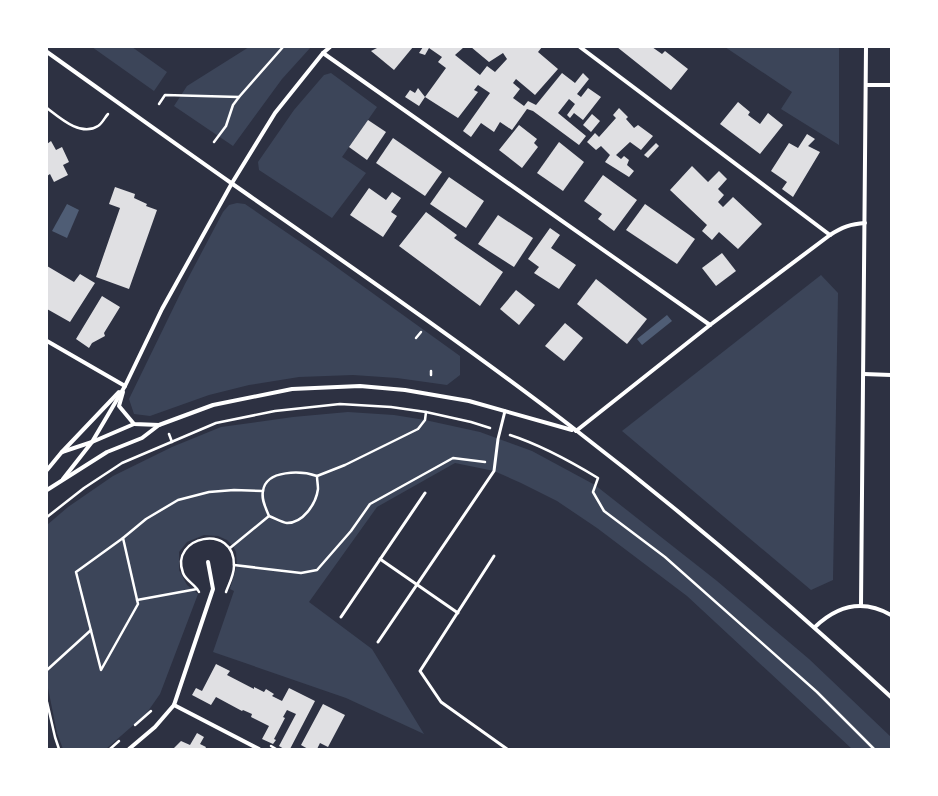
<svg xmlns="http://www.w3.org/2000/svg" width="938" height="796" font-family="'PT Sans',sans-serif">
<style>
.green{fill:#3c4559}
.water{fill:#4f5d75}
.building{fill:#e0e0e3}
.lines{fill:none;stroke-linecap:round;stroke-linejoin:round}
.path{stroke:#fff;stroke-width:2.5}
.service{stroke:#fff;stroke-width:3}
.minor{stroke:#fff;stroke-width:4}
</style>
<rect width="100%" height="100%" fill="#2d3142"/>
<g class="green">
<polygon points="92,47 132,47 167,72 154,91"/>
<polygon points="249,47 311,47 282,79 233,146 174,106 187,86"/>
<polygon points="725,47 839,47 839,145 781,109 792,92"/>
<polygon points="331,73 377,107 342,157 366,173 332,218 259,170 258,162 294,110 324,75"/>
<polygon points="237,203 245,204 321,256 460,356 460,375 447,385 397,378 353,375 299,377 249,385 209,395 150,416 134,414 129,399 185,284 223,212 229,205"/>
<polygon points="821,275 838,293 833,580 811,590 622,431"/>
<polygon points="348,412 394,415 425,420 480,432 532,451 595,485 717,581 809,659 891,737 891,749 852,749 687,596 597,528 557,501 521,483 494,471 455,463 377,507 309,602 372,649 424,734 346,698 213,652 234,591 230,589 237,565 236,552 233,546 227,540 218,536 204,535 187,542 179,552 179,570 187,585 198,594 160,694 146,714 106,749 63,749 57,733 47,683 47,525 68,507 113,476 172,447 221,427 293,417"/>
</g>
<g class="water">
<polygon points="67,204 79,210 67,238 52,231"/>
<polygon points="667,315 672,321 642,345 637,339"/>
</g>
<g class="building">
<polygon points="379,47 413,47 394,70 371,51"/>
<polygon points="423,47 464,47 455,55 480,75 487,66 495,72 507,59 503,53 489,62 471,47 542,47 538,52 558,69 535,95 516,79 513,83 520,89 513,98 524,106 528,101 536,105 562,73 575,83 583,73 589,79 577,94 581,97 588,88 601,97 583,120 574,113 570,118 567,115 575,104 569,99 558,113 586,136 579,145 533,111 527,109 512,130 500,122 494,132 481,123 471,137 463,131 490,93 478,85 474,90 478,92 458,118 425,97 419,106 405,97 410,90 415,93 418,88 425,97 446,68 438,62 442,57 429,48 425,55 419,53"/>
<polygon points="617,47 652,47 662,54 665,51 688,69 671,90"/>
<polygon points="738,102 750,112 748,115 760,124 768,113 783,125 760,154 720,124"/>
<polygon points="619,108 628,117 626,119 634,128 638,125 653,136 641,150 630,142 616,155 621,159 624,156 629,160 627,165 634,171 629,177 605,162 610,155 601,146 596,150 587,142 595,133 599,137 616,118 613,115"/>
<polygon points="592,114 600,121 591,132 583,125"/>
<polygon points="368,120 386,132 367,160 349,147"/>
<polygon points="519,125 537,139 534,143 538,147 522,168 499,150"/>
<polygon points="807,134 815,139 808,146 820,152 793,197 782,189 787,182 771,171 789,143 798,148"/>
<polygon points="393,138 442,172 425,196 376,163"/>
<polygon points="51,141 56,150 62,147 69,162 63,165 68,175 54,182 50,174 47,176 47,144"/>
<polygon points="559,142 584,162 563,191 537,173"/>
<polygon points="656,143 659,146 648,158 644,155"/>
<polygon points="692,166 708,182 719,171 727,179 718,189 724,195 718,202 723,207 733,197 762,224 738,249 719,232 712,240 702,231 707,225 670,190"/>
<polygon points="603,175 637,200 614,231 598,219 602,214 584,201"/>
<polygon points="449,177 484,201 466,228 430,204"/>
<polygon points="115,187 135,194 134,198 147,204 146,206 157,210 129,289 96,277 120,208 109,204"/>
<polygon points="369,188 386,200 392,192 401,198 391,212 397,216 383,237 350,215"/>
<polygon points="645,204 695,239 677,264 626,230"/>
<polygon points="426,212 457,235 454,238 503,272 480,306 399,246"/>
<polygon points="498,215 533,238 514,267 478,244"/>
<polygon points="550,228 560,235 551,248 576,265 559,289 534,273 539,267 528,259"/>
<polygon points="722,253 736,271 716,286 702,268"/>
<polygon points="47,266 74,282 80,274 95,283 70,322 47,309"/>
<polygon points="596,279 647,319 627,344 577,304"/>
<polygon points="516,290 535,305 519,325 500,309"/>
<polygon points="102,296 120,307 104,333 105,336 92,343 89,348 76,339"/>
<polygon points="565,323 583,338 564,361 545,346"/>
<polygon points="216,664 230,671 227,675 254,689 254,687 264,692 266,689 274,694 272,696 282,701 289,688 315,701 290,749 284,749 279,746 296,714 287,710 283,717 285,718 274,739 276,740 273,744 262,739 269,726 251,717 252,714 243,710 242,711 216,697 211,705 192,695 196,688 202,691"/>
<polygon points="323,704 345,715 328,747 320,743 317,749 308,749 301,745"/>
<polygon points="197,733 204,737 200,744 206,747 205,749 173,749 181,741 190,745"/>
</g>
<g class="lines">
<g class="path">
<polyline points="159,104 165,95 239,97"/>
<path d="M47 108C60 118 81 137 98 126 102 124 105 117 108 114"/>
<polyline points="214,142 226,126 233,105 239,97 283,47"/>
<polyline points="416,338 421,332"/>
<polyline points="431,371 431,375"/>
<polyline points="169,434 172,442"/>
<path d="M510 435C541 445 570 461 598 478L593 492 604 511 665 557 817 692 874 749"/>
<path d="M269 516C266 508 261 500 263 491 266 469 302 471 317 476L345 465 418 429 425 420 426 412"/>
<polyline points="47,517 84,488 122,463 216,423 275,411 340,404 391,407 426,412 471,422 490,428"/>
<polygon points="123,538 138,604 101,670 76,572"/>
<polyline points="123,538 146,519 178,500 209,492 234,490 263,491"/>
<path d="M230 548 269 516C275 518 281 522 287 523 303 523 316 504 318 489 318 485 317 480 317 476"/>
<polyline points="234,565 301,573 317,570 351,531 370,504 453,458 485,462"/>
<path d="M199 592C195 584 186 581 183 573 169 536 235 522 234 566 234 575 229 584 226 592"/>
<polyline points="137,600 197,589"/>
<polyline points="47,670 91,630"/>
<polyline points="47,702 55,737 59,749"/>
<polyline points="135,725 151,711"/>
<polyline points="271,746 276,749"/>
<polyline points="110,749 119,741"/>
</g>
<g class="service">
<polyline points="494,556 420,671 441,702 507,749"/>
<polyline points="380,559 458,613"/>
<polyline points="341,617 425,493"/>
<polyline points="378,642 494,471 498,439 505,411"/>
</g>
<g class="minor">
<polyline points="580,47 830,235"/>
<path d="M47 52C109 96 171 141 234 185 350 266 465 345 577 431 686 515 790 604 891 697"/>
<polyline points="323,53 710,325"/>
<polyline points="866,85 891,85"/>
<polyline points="47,341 125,386"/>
<polyline points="864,374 891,375"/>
<polyline points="123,392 119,406 134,424 159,425"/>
<path d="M576 431 710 325 830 235C842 227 851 224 865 223"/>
<polyline points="62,452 92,442 134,424"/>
<polyline points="47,470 61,453 119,392"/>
<polyline points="63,479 92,442 125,386 162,309 232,183 275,113 323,53 330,47"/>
<polyline points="47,490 107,452 142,438 159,425 213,405 292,389 360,386 405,390 469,401 572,430"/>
<polyline points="861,605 866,47"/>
<path d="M815 627C838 605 863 599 891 615"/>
<polyline points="174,705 259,749"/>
<polyline points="129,749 155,727 174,705 213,589 208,562"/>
</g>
</g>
<rect width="938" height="796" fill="none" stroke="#ffffff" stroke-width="96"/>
</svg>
